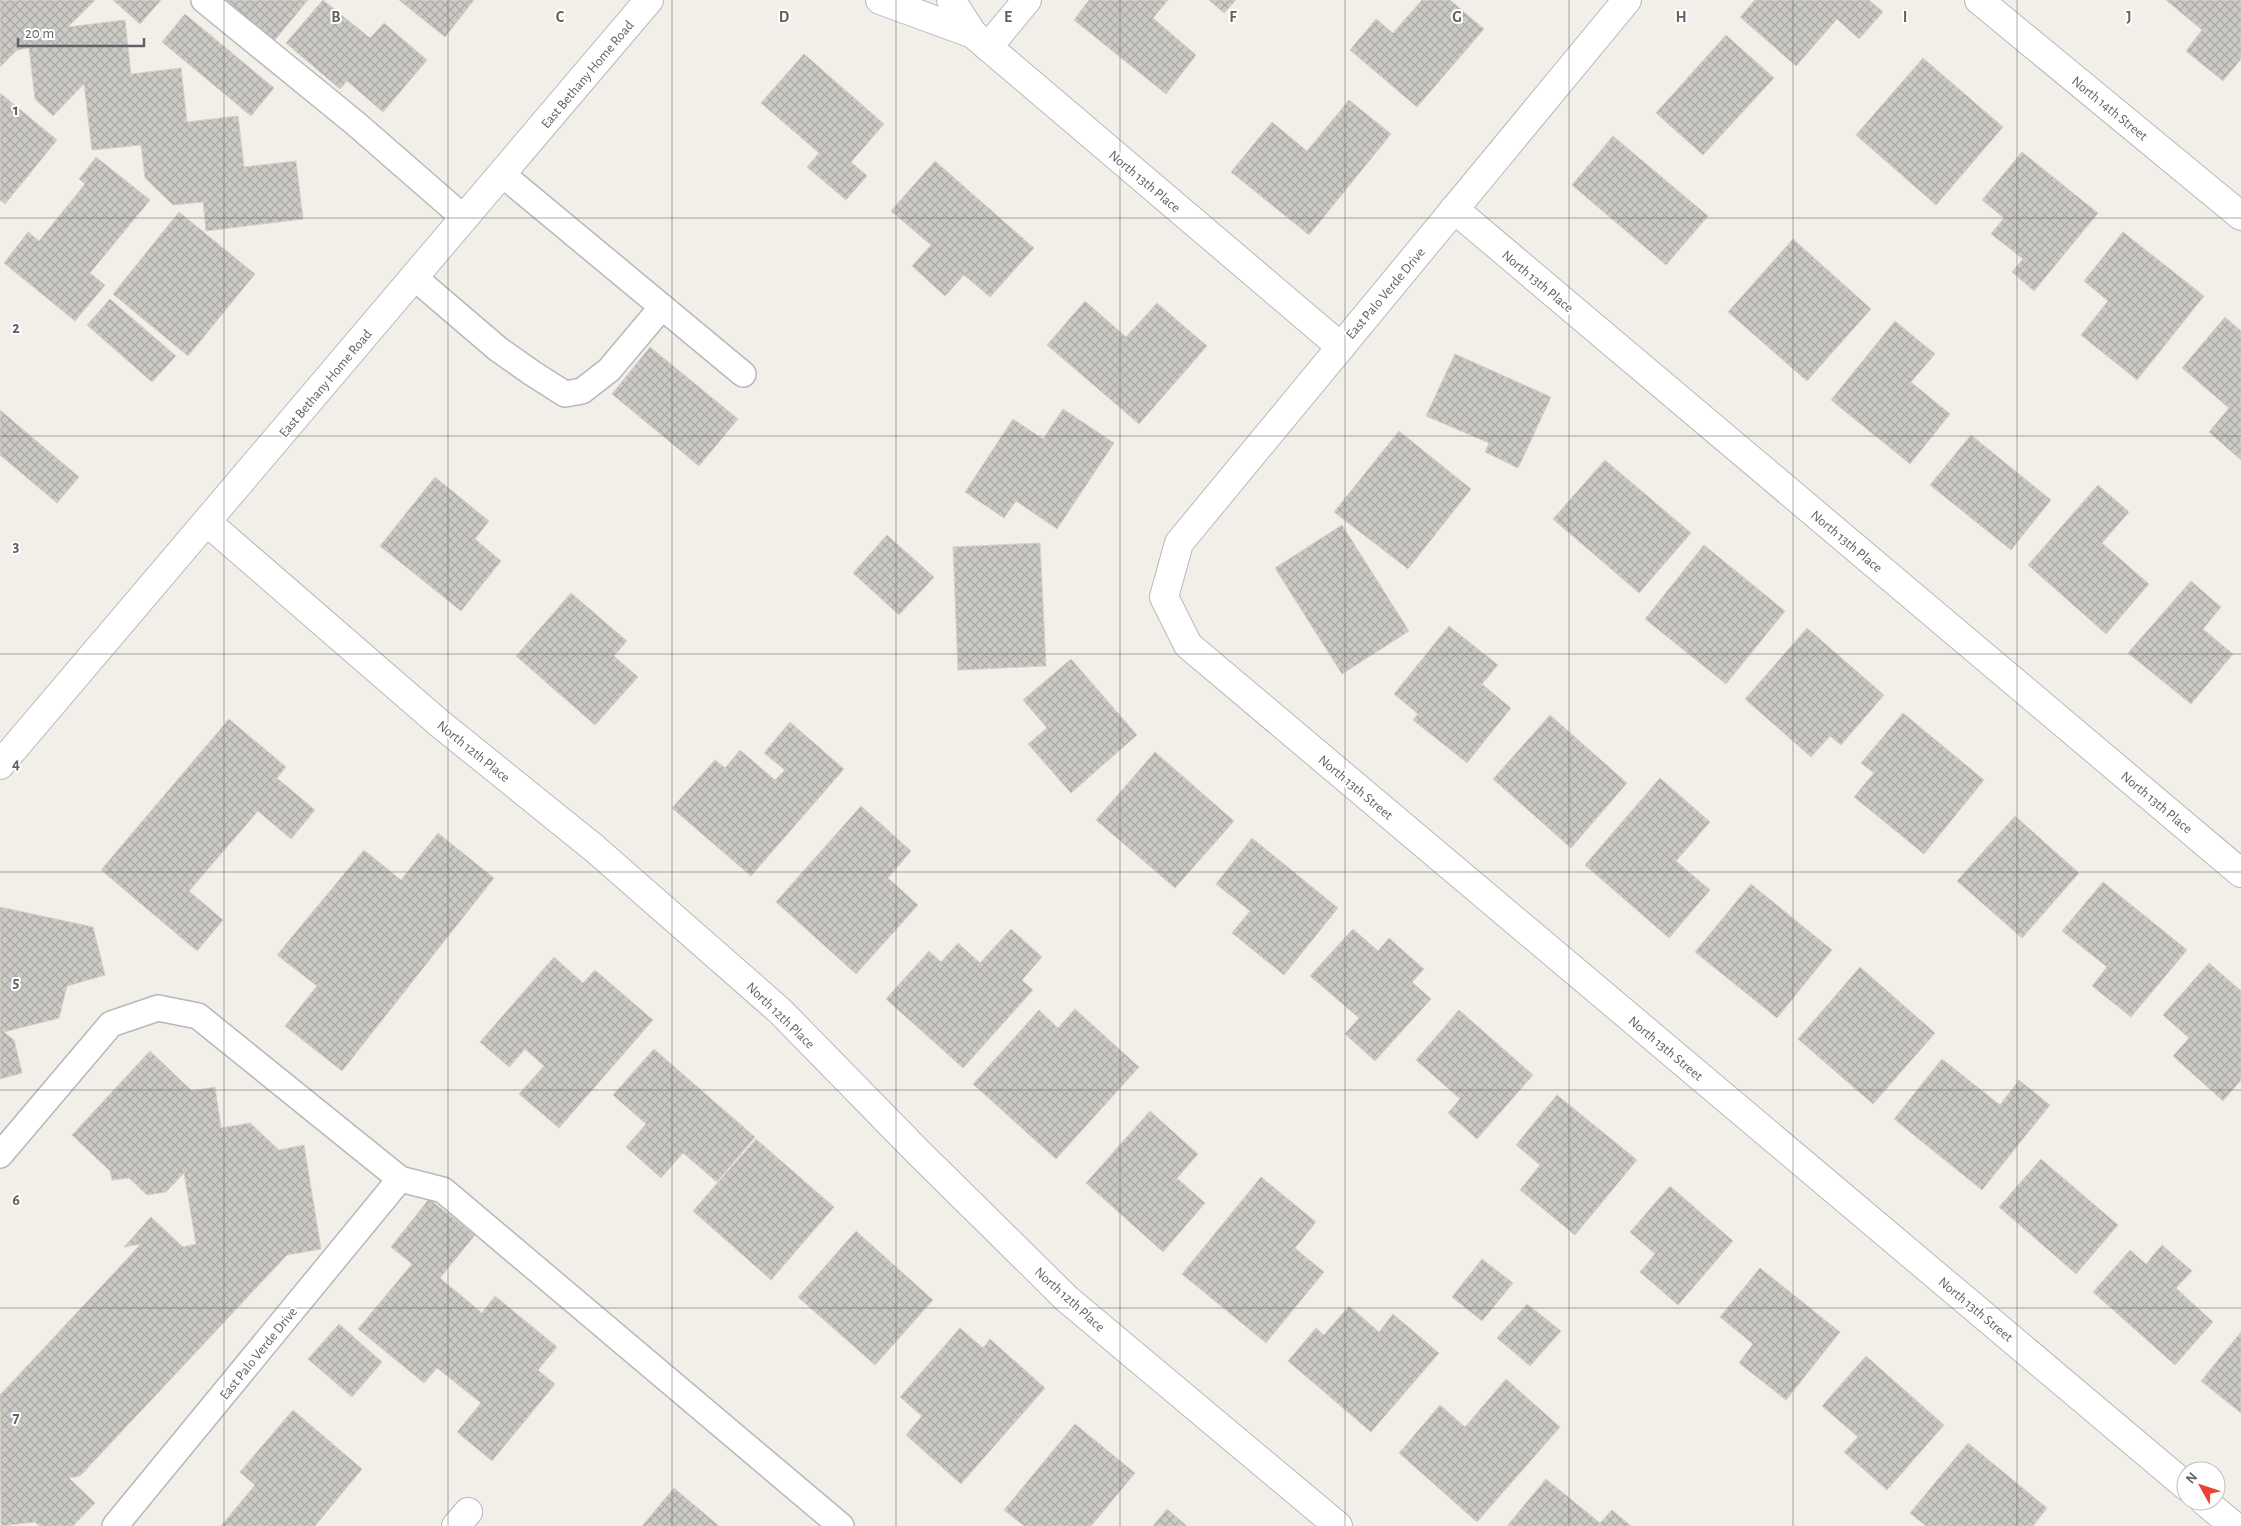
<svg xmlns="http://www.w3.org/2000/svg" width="2241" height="1526" font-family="'Alegreya Sans',sans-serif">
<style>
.building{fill:url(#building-cross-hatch);stroke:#d6d1c6}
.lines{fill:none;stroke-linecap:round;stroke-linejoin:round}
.service-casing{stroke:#b5b8bc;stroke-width:28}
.minor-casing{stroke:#b5b8bc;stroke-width:30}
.secondary-casing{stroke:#b6babf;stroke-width:30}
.service{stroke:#fff;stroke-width:25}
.minor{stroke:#fff;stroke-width:28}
.secondary{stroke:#fff;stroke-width:28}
.grid{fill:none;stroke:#5f6368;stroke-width:1;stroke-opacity:0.55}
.labels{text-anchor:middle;stroke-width:4;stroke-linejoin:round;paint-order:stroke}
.street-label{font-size:14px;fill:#5f6368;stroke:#fff}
.grid-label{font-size:16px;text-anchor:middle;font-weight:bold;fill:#5f6368;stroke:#fff;stroke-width:4;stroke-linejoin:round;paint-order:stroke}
</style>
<defs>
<pattern id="building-cross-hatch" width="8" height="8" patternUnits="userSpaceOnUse" patternTransform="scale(1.25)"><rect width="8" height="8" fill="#cccac5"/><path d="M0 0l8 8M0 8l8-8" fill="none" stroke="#a9a8a4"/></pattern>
</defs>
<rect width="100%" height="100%" fill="#f1efe8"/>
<g class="building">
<polygon points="0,0 95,0 68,27 125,20 131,74 181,68 187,122 238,116 244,167 296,161 303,219 206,231 203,202 173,205 145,178 141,145 92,150 84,84 53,116 35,99 29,48 17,50 0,67"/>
<polygon points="113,0 161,0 140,24"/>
<polygon points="226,0 308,0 274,41"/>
<polygon points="323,0 370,38 384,23 427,60 383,112 347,81 340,89 286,43"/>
<polygon points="399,0 474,0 445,37"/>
<polygon points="1089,0 1168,0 1153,18 1196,55 1166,94 1074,20"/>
<polygon points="1209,0 1236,0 1224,13"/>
<polygon points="1422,0 1450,0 1484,29 1417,107 1350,50 1376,19 1393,33"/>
<polygon points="1755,0 1869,0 1883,12 1859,39 1837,19 1796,66 1740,17"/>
<polygon points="2166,0 2241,0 2241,59 2223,81 2186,51 2202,30"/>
<polygon points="185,14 274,88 251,116 162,42"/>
<polygon points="1726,35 1774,78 1703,155 1656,113"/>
<polygon points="804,54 884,124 851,162 867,176 846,200 807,167 819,153 761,103"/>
<polygon points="1923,58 2003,127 1936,205 1856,135"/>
<polygon points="0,93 57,140 5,204 0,200"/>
<polygon points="1349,100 1391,134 1309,235 1231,172 1272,122 1307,151"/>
<polygon points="1613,136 1708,216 1666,265 1572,185"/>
<polygon points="2022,152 2098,213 2034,291 2012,272 2023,259 1991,234 2004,218 1982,200"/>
<polygon points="96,157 150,200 90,273 105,285 75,321 4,263 28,232 39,241 85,184 79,179"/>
<polygon points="935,161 1034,248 990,297 964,275 945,296 912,266 931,245 891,211"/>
<polygon points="179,212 255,274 188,356 113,294"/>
<polygon points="2123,232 2204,296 2137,380 2081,335 2108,301 2084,281"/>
<polygon points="1793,239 1871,309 1807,381 1728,312"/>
<polygon points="110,299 176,356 152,382 87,325"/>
<polygon points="1085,301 1126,337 1157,303 1207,346 1139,424 1047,345"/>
<polygon points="2225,317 2241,331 2241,460 2209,432 2229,408 2182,368"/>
<polygon points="1895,321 1935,354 1911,382 1950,414 1910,464 1831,400"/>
<polygon points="650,347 738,419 699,466 612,394"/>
<polygon points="1455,354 1551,397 1518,468 1485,452 1489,443 1426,416"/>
<polygon points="1063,409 1114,443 1057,529 1016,501 1004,518 965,492 1013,419 1043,439"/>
<polygon points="0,410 79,477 57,503 0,455"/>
<polygon points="1399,431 1471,489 1408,569 1334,512"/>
<polygon points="1971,435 2051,500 2011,550 1930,485"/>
<polygon points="1605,460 1691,533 1639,593 1553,519"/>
<polygon points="435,477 489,521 475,539 501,561 461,611 380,546"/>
<polygon points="2098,485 2129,512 2102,543 2149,584 2106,634 2028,565"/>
<polygon points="1342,525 1409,631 1342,674 1275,568"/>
<polygon points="887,535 934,577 899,615 853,573"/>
<polygon points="1040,543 1046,666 958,670 953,547"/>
<polygon points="1704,545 1785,611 1726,684 1645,619"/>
<polygon points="2191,581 2221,607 2203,629 2233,654 2191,704 2128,653"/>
<polygon points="571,593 627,641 614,656 638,677 595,725 516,656"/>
<polygon points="1449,626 1498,665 1482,684 1511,708 1467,763 1413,720 1418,714 1394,694"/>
<polygon points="1807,628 1884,695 1841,745 1830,736 1811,757 1745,699"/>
<polygon points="1071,659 1137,735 1071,793 1028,744 1047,728 1023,700"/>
<polygon points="1903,713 1984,780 1924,854 1854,797 1874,773 1861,763"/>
<polygon points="1550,715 1627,783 1571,848 1493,779"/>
<polygon points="229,719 286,767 277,778 315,810 291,839 258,811 189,891 223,920 197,951 101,870"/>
<polygon points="790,722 844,769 751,876 672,808 715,760 725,768 740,750 775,780 785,770 764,753"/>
<polygon points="1155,752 1234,821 1175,888 1096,820"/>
<polygon points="1660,778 1710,822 1676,861 1710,890 1669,938 1585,865"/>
<polygon points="861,806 911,851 888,878 918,905 856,974 776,902"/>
<polygon points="2015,816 2079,873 2022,938 1957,881"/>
<polygon points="438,833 494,878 342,1071 285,1026 317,986 277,955 364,850 401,880"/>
<polygon points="1252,838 1338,908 1284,975 1232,933 1250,911 1216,884"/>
<polygon points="2103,882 2187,950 2131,1017 2092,986 2107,967 2062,931"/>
<polygon points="1751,884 1832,950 1777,1018 1695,952"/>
<polygon points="0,907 93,927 105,975 67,986 59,1018 4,1032 14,1040 22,1073 0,1079"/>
<polygon points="1011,929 1042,957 1022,980 1033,990 963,1068 886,999 929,951 941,962 958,943 980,963"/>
<polygon points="1353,929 1378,951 1389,938 1424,969 1412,982 1431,999 1375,1061 1345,1034 1359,1018 1310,976"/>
<polygon points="554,957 583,983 595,970 653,1020 559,1128 519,1094 544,1066 525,1049 509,1067 480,1042"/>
<polygon points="2209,963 2241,991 2241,1080 2223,1101 2173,1056 2189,1038 2163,1015"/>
<polygon points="1860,967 1935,1033 1873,1104 1798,1039"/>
<polygon points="1075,1009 1139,1067 1056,1159 973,1084 1039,1010 1058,1028"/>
<polygon points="1459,1010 1533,1075 1477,1139 1448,1113 1460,1099 1416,1060"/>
<polygon points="654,1049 755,1137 717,1182 683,1153 661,1178 626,1147 646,1124 613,1095"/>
<polygon points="150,1051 192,1091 215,1087 221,1128 250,1123 279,1150 304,1145 321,1249 287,1255 80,1476 69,1478 95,1503 73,1526 40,1526 35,1522 1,1526 0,1395 141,1244 124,1247 151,1217 183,1247 196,1244 184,1173 166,1192 147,1195 129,1178 112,1180 110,1171 72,1135"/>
<polygon points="1942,1059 2000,1105 2019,1080 2050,1105 1982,1190 1894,1119"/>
<polygon points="1557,1095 1637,1160 1575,1235 1520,1190 1540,1165 1516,1145"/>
<polygon points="1150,1111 1198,1154 1177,1178 1205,1203 1163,1252 1086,1183"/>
<polygon points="756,1139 834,1207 771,1280 693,1211"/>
<polygon points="2041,1159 2118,1225 2076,1274 1999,1207"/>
<polygon points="1261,1177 1316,1222 1295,1248 1324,1272 1266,1343 1182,1274"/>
<polygon points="1670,1186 1733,1241 1678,1305 1640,1272 1655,1254 1630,1232"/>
<polygon points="429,1199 475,1235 440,1278 482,1313 495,1296 557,1347 538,1370 555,1384 492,1461 457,1432 481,1403 437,1368 424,1383 358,1329 412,1264 391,1247"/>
<polygon points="856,1231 933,1300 875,1365 798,1297"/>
<polygon points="2162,1245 2192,1271 2176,1288 2213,1322 2175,1365 2093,1292 2130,1250 2146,1264"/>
<polygon points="1482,1259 1513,1283 1482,1321 1452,1297"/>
<polygon points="1760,1268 1840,1332 1786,1400 1739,1363 1753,1344 1720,1317"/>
<polygon points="1527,1304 1561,1331 1530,1366 1497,1338"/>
<polygon points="1349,1306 1379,1332 1393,1314 1439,1353 1371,1432 1288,1361 1316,1328 1324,1335"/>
<polygon points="339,1324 382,1362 352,1397 308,1359"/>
<polygon points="960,1328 983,1348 990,1339 1045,1388 961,1484 906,1435 922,1416 900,1397"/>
<polygon points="2241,1332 2241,1413 2201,1381"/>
<polygon points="1866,1356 1944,1425 1887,1490 1844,1452 1858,1437 1822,1406"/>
<polygon points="1506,1379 1560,1427 1477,1522 1399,1453 1440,1405 1465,1427"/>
<polygon points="293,1410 362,1469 315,1526 221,1526 255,1485 240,1472"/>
<polygon points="1075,1424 1135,1473 1091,1526 1024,1526 1004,1510"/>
<polygon points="1968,1443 2047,1508 2033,1526 1926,1526 1910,1513"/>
<polygon points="1546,1479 1600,1523 1612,1510 1631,1526 1507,1526"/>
<polygon points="674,1488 719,1526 642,1526"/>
<polygon points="1167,1509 1187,1526 1153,1526"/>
</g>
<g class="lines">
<defs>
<g id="service">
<polyline points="204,0 355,123 464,218"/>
<polyline points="502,174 743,374"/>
<polyline points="415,278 498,349 532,373 565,394 582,391 609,370 662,307"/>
<polyline points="0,1155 111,1024 158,1008 198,1016 400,1179 443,1190 841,1526"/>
<polyline points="115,1526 400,1179"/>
</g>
<g id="minor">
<polyline points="880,0 973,34"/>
<polyline points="951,0 973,34 1341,347"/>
<polyline points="1627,0 1179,543 1164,597 1188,645 2186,1486"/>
<polyline points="1979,0 2241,216"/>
<polyline points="988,47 1027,0"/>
<polyline points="1454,209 2241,873"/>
<polyline points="207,522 439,723 594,848 780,1011 918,1152 1067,1299 1338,1526"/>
<polyline points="2204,1501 2234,1526"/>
<polyline points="456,1526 468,1512"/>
</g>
<polyline id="secondary" points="0,765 649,0"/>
</defs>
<use href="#service" class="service-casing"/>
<use href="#minor" class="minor-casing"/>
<use href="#secondary" class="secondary-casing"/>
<use href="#service" class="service"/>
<use href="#minor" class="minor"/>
<use href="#secondary" class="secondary"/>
</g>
<path class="grid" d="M224 0V1526M448 0V1526M672 0V1526M896 0V1526M1120 0V1526M1345 0V1526M1569 0V1526M1793 0V1526M2017 0V1526M0 218H2241M0 436H2241M0 654H2241M0 872H2241M0 1090H2241M0 1308H2241"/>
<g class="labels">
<g class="street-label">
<text transform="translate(587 74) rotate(-50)" y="5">East Bethany Home Road</text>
<text transform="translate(2110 108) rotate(39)" y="5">North 14th Street</text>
<text transform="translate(1145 181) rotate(40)" y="5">North 13th Place</text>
<text transform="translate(1538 281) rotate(40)" y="5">North 13th Place</text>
<text transform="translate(1385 293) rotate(-50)" y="5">East Palo Verde Drive</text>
<text transform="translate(325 383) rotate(-50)" y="5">East Bethany Home Road</text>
<text transform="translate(1847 541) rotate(40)" y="5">North 13th Place</text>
<text transform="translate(474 751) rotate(39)" y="5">North 12th Place</text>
<text transform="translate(1356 787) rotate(40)" y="5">North 13th Street</text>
<text transform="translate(2157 802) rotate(40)" y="5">North 13th Place</text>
<text transform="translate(781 1015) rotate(44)" y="5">North 12th Place</text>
<text transform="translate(1666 1048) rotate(40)" y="5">North 13th Street</text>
<text transform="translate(1070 1299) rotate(42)" y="5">North 12th Place</text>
<text transform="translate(1976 1309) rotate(40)" y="5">North 13th Street</text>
<text transform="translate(258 1353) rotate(-51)" y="5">East Palo Verde Drive</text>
</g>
</g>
<g class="grid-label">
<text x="336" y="22">B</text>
<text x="560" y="22">C</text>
<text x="784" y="22">D</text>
<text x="1008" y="22">E</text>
<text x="1233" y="22">F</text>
<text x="1457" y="22">G</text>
<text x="1681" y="22">H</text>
<text x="1905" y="22">I</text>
<text x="2129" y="22">J</text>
<text x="16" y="115">1</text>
<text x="16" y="333">2</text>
<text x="16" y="551">3</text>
<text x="16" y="769">4</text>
<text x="16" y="987">5</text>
<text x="16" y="1205">6</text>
<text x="16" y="1423">7</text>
</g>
<g transform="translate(2201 1486) rotate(310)"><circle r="24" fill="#ffffff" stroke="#bfc1c3"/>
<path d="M0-4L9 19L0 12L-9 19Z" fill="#ea4335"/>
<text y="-8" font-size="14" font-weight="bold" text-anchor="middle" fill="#5f6368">N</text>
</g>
<path d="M18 38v8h126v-8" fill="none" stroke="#5f6368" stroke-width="2.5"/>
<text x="25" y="38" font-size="15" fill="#5f6368" stroke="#ffffff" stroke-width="4" paint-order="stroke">20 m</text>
</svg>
